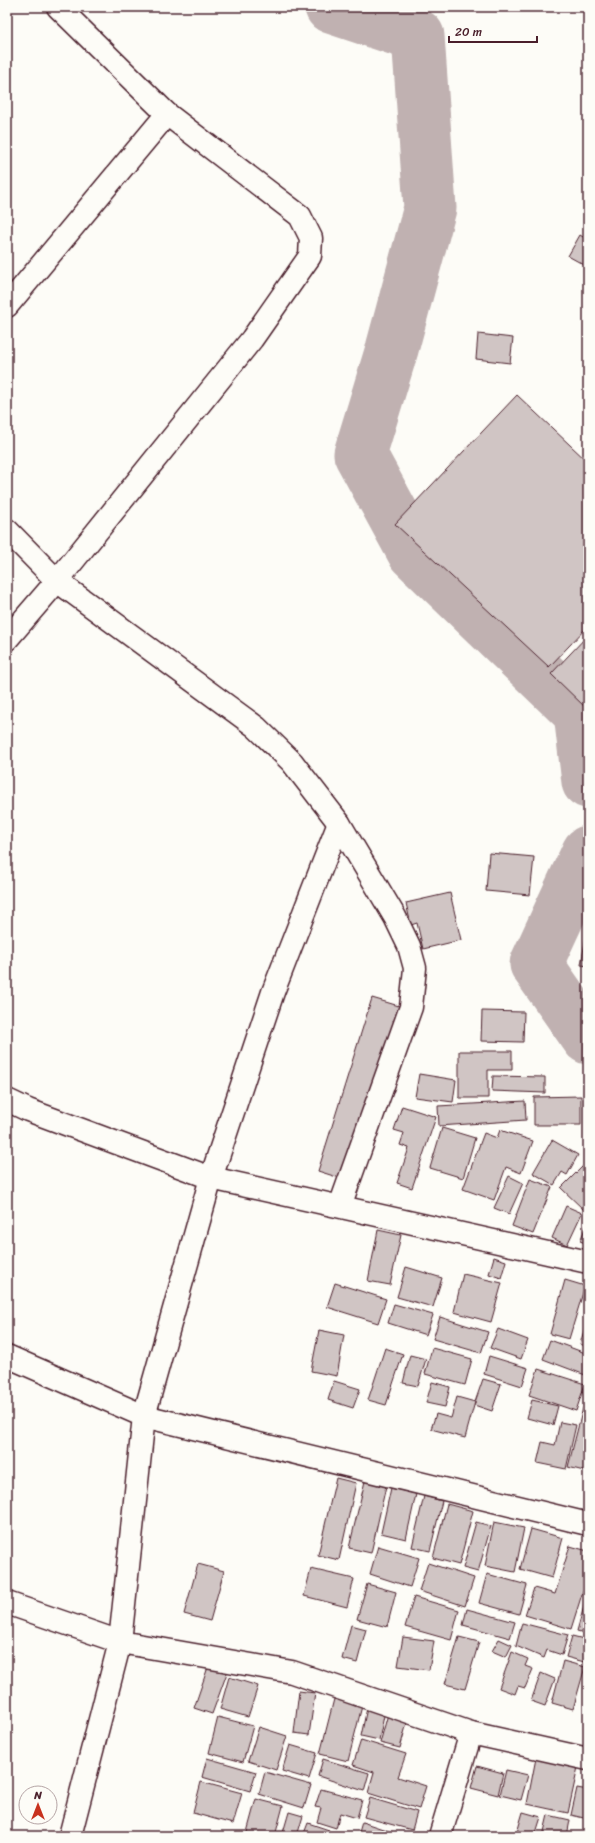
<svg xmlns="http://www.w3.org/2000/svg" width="595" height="1843" font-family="Sriracha,sans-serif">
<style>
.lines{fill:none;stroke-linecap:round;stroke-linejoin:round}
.river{stroke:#c0b1b1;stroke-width:53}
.building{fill:#d0c5c4;stroke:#4a1f2b}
.street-casing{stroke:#4a1f2b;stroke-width:25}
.street{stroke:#fdfcf7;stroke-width:22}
</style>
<rect width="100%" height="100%" fill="#fdfcf7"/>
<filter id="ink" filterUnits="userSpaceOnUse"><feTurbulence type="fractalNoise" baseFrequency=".025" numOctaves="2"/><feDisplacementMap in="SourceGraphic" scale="8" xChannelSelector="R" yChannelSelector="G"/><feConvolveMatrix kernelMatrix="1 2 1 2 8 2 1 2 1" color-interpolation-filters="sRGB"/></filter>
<g filter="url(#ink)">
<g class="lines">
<g class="river">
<polyline points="331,7 418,36 430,208 392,349 360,454 414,553 580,713 588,782"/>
<polyline points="588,852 536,964 588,1038"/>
</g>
</g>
<g class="building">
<polygon points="580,235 588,240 588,267 568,256"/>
<polygon points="478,334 513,338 510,363 476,359"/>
<polygon points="517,395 588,462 588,626 549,667 395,524"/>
<polygon points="588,635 588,710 551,674"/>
<polygon points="489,853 534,857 530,895 486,891"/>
<polygon points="450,893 461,940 423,949 417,923 411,925 406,903"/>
<polygon points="588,924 588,966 581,965"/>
<polygon points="372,998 399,1006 346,1180 318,1171"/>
<polygon points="482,1011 524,1012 523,1042 481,1041"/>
<polygon points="459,1051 512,1051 512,1070 488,1070 488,1098 459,1098"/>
<polygon points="419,1074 456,1080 453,1102 415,1097"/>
<polygon points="493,1076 545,1077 545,1093 492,1091"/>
<polygon points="581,1096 581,1125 534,1125 534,1097"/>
<polygon points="525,1101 526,1120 439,1126 438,1106"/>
<polygon points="402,1106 436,1117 412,1188 397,1183 409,1148 400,1145 404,1133 394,1130"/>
<polygon points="442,1128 475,1138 463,1178 430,1168"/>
<polygon points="500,1130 533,1141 521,1173 506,1167 494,1200 463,1189 484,1133 497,1138"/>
<polygon points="552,1140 578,1155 567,1175 562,1172 554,1185 533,1173"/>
<polygon points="584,1165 588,1169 588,1206 584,1210 561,1188"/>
<polygon points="509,1176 523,1183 509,1214 494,1208"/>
<polygon points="530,1179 552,1187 533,1234 512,1226"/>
<polygon points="566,1206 582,1213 567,1245 552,1238"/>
<polygon points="588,1221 588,1244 580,1241"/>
<polygon points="378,1230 401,1235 390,1285 368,1281"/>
<polygon points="494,1257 506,1261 501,1278 489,1274"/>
<polygon points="406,1267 442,1278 433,1307 397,1297"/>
<polygon points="463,1274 502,1283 491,1322 454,1312"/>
<polygon points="565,1280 585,1286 569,1339 550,1334"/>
<polygon points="335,1283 386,1299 378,1323 327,1307"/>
<polygon points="394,1304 433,1315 426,1335 388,1323"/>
<polygon points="440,1317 488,1332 481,1353 433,1339"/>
<polygon points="588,1317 588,1347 580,1344"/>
<polygon points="498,1329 528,1340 521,1359 490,1348"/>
<polygon points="319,1330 344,1335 337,1376 311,1371"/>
<polygon points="550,1340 588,1354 588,1376 543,1359"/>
<polygon points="385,1348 403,1354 386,1405 368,1400"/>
<polygon points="432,1348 472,1359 465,1385 425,1374"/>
<polygon points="410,1355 426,1359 418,1386 403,1383"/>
<polygon points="489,1356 528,1368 522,1386 484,1374"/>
<polygon points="538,1369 585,1384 576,1411 529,1395"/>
<polygon points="483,1379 501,1384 492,1411 474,1405"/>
<polygon points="334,1381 360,1389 353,1408 328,1400"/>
<polygon points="432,1382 450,1387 445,1407 426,1403"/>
<polygon points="457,1397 475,1402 465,1438 431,1429 436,1414 451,1418"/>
<polygon points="532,1400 558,1406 553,1425 527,1418"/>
<polygon points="583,1408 588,1410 588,1472 568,1467"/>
<polygon points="560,1422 576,1425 566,1469 537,1463 542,1442 555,1445"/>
<polygon points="336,1478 356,1483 339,1560 318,1555"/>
<polygon points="365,1481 386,1486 371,1553 349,1548"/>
<polygon points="391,1488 416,1494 406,1539 381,1533"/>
<polygon points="424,1496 442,1501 430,1551 412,1547"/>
<polygon points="447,1504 473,1511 459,1565 433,1558"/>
<polygon points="476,1522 491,1526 478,1572 463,1568"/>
<polygon points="494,1522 524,1528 515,1572 485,1566"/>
<polygon points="531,1529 563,1538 552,1578 520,1569"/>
<polygon points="378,1546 419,1558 410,1587 370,1574"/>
<polygon points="570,1546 588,1551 588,1575 571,1629 525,1615 534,1588 555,1594"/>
<polygon points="428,1563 474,1578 465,1606 419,1591"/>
<polygon points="198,1564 224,1571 210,1621 184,1614"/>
<polygon points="311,1569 354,1579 347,1607 304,1596"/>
<polygon points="487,1574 527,1585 519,1614 479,1603"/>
<polygon points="367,1584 396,1592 387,1627 357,1619"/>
<polygon points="414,1597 459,1610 451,1640 405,1627"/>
<polygon points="586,1599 588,1600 588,1634 577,1631"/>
<polygon points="467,1609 515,1622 510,1638 463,1625"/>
<polygon points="522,1623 568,1635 562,1655 547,1650 544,1658 516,1646"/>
<polygon points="351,1625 366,1629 357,1663 342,1659"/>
<polygon points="572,1636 588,1640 588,1663 566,1657"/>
<polygon points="403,1637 434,1641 429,1670 398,1666"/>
<polygon points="459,1637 479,1642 465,1689 445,1684"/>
<polygon points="499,1639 512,1645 506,1657 492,1651"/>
<polygon points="512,1652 528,1659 525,1666 533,1669 525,1688 518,1686 515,1694 499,1688"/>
<polygon points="563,1661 585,1667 573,1709 552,1703"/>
<polygon points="208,1667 227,1673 212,1714 194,1708"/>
<polygon points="541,1673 555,1679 545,1706 531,1701"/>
<polygon points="229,1677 258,1686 248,1717 220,1709"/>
<polygon points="299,1691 315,1693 309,1735 294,1733"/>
<polygon points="334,1699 362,1706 348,1761 320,1754"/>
<polygon points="367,1708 385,1711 379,1740 361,1736"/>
<polygon points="388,1714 408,1719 400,1748 380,1743"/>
<polygon points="218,1717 253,1726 243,1762 209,1753"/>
<polygon points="259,1727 287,1736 276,1770 248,1761"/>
<polygon points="361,1740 406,1754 398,1777 426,1786 419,1809 368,1793 374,1772 353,1765"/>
<polygon points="290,1745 317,1753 309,1779 282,1771"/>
<polygon points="207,1758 256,1772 250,1791 202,1777"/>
<polygon points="536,1758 578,1767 568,1813 527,1804"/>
<polygon points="323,1759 369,1773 364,1791 318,1776"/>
<polygon points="477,1766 503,1773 498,1795 471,1788"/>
<polygon points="506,1770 528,1775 521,1800 500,1795"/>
<polygon points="265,1772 311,1785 304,1808 259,1794"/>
<polygon points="201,1782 242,1793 233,1824 193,1813"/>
<polygon points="577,1788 588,1790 588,1819 571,1815"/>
<polygon points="321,1789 362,1800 357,1818 340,1813 336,1828 317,1822 321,1808 315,1807"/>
<polygon points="370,1798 417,1812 412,1830 364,1817"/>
<polygon points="256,1799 283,1806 275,1836 246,1836"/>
<polygon points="289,1812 303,1816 297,1836 282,1836"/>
<polygon points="523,1812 541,1817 535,1836 516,1836"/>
<polygon points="548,1815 570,1820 567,1836 543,1836"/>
<polygon points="362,1822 392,1832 391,1836 358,1836"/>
<polygon points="308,1823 329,1830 327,1836 303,1836"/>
</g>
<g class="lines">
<defs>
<g id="street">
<polyline points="7,306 167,114"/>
<polyline points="7,530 57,581 256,727 292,762 339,823 395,917 409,946 415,968 411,1007 340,1206"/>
<polyline points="7,639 57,581 252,339 310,256 311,238 300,216 167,114 58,7"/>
<polyline points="7,1100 28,1110 211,1178 588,1262"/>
<polyline points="7,1356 144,1416 588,1524"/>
<polyline points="7,1603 120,1642 292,1672 471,1733 588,1759"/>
<polyline points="70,1836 120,1642 144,1416 211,1178 273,992 339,823"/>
<polyline points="440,1836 471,1733"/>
</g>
</defs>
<use href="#street" class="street-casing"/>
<use href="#street" class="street"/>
</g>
</g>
<rect width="595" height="1843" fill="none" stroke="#fdfcf7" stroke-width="24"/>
<rect x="12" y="12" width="571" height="1819" fill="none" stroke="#4a1f2b" stroke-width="1.5" filter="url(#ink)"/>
<g transform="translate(38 1805)"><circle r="19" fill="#fdfcf7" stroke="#b5a4a5"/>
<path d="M0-3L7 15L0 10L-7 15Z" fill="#c8321e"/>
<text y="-6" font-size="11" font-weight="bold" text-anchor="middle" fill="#4a1f2b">N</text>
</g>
<path d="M449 36v6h88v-6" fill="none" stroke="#4a1f2b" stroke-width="2"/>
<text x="455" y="36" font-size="12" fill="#4a1f2b" stroke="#fdfcf7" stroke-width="3" paint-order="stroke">20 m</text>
</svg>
